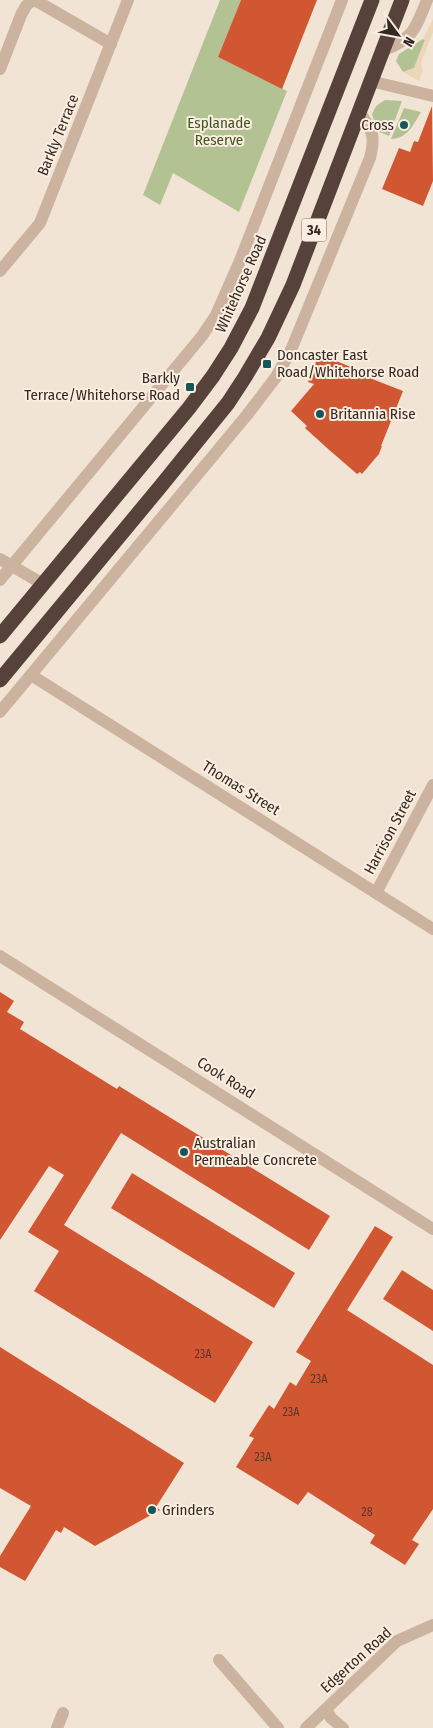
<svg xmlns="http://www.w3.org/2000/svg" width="433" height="1728" font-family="'Fira Sans Condensed',sans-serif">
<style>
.green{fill:#b3c293}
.plaza{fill:#ecd5b9}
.building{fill:#d15733}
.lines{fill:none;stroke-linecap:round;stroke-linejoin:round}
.minor{stroke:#cbb39f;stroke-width:12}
.highway{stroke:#56423a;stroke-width:15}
.poi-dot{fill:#165558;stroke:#faeee0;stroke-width:2}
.labels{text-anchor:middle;stroke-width:4;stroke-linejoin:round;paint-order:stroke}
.number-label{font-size:12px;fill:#5b3427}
.shield{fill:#faeee0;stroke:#6f635c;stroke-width:1}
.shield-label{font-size:14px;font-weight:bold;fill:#342823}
.park-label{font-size:15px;fill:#435425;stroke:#faeee0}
.poi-label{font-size:15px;fill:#342823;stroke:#faeee0;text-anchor:start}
.street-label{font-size:15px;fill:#342823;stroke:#faeee0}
</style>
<rect width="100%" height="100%" fill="#f2e4d4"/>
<g class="green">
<polygon points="220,0 241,0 218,57 287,91 239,212 173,173 160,205 143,195"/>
<polygon points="423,39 425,40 414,68 403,72 396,61 399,54"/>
<polygon points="385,100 402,101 389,136 377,131 372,114 376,106"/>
<path d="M404 108 421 112C414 124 407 139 391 139Z"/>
</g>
<polygon class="plaza" points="433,19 433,32 421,63 423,70 419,81 403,72 414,68 425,40 423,39"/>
<g class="building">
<polygon points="241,0 317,0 282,89 218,57"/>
<polygon points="432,106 433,181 423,206 382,189 399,148 410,152 414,141 418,142"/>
<polygon points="319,354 363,372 362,375 403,391 381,446 382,446 379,454 362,474 360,472 357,474 327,448 305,428 307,426 291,411 314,384 308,382"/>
<polygon points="0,992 14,1001 7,1012 24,1022 20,1029 117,1089 119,1086 330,1216 309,1250 121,1133 64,1225 253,1342 215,1403 34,1291 59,1251 28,1232 64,1175 49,1166 0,1240"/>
<polygon points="132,1173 295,1273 274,1308 111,1208"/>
<polygon points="375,1226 393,1237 347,1310 433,1365 433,1509 412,1540 419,1544 405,1565 370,1543 375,1535 308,1492 298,1505 236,1467 254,1438 249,1436 269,1405 274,1409 290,1382 296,1386 311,1361 296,1352"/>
<polygon points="402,1270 433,1290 433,1331 383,1299"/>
<polygon points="0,1347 184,1463 156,1507 160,1510 95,1546 64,1527 61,1533 56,1530 25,1581 0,1567 0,1556 31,1506 0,1488"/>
</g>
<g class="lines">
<g class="minor">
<path d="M382 51C413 39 415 30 427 0"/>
<polyline points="0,69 21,15 26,6 32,0 40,3 111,44"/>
<polyline points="370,81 433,96"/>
<polyline points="0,271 40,223 128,0"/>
<polyline points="0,559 43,584"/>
<polyline points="0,580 202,336 216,315 239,263 342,0"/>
<polyline points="31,675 433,929"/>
<path d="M0 712 247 415 276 377 291 350 370 158C376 134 372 131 359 111"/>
<polyline points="376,893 433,785"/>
<polyline points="0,956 433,1229"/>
<polyline points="219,1660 278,1728"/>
<polyline points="326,1709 331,1718 343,1728"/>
<polyline points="57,1728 63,1713"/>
<polyline points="306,1728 397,1641 433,1625"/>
</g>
<g class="highway">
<polyline points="0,636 189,408 213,376 231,348 252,308 372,0"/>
<polyline points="0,680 160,487 228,403 245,377 268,338 293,285 402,0"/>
</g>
</g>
<g class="poi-dot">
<circle cx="404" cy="125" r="5"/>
<rect x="262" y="359" width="10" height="10" rx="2.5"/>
<rect x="185" y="382" width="10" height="10" rx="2.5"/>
<circle cx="320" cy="414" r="5"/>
<circle cx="184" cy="1152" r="5"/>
<circle cx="152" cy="1510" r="5"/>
</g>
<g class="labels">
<g class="number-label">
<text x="203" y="1358">23A</text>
<text x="319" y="1383">23A</text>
<text x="291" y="1416">23A</text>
<text x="263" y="1461">23A</text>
<text x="367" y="1516">28</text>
</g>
<rect class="shield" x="301.5" y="218.5" width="25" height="23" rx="4"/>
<g class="shield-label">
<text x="314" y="235">34</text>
</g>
<g class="park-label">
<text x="219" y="128">Esplanade<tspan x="219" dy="17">Reserve</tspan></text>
</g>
<g class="poi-label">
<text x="394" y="130" text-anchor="end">Cross</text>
<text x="277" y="360">Doncaster East<tspan x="277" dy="17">Road/Whitehorse Road</tspan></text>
<text x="180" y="383" text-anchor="end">Barkly<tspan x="180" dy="17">Terrace/Whitehorse Road</tspan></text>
<text x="330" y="419">Britannia Rise</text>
<text x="194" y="1148">Australian<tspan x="194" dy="17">Permeable Concrete</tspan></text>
<text x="162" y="1515">Grinders</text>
</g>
<g class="street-label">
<text transform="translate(58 135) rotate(-68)" y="5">Barkly Terrace</text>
<text transform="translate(241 284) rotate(-66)" y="5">Whitehorse Road</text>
<text transform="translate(241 788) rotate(32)" y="5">Thomas Street</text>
<text transform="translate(390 832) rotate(-62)" y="5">Harrison Street</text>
<text transform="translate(226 1078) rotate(32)" y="5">Cook Road</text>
<text transform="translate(356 1660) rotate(-42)" y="5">Edgerton Road</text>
</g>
</g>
<g transform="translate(398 35) rotate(122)" stroke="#faeee0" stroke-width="4" paint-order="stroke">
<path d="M0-4L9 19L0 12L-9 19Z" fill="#342823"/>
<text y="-8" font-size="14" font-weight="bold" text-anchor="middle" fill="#342823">N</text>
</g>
</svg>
